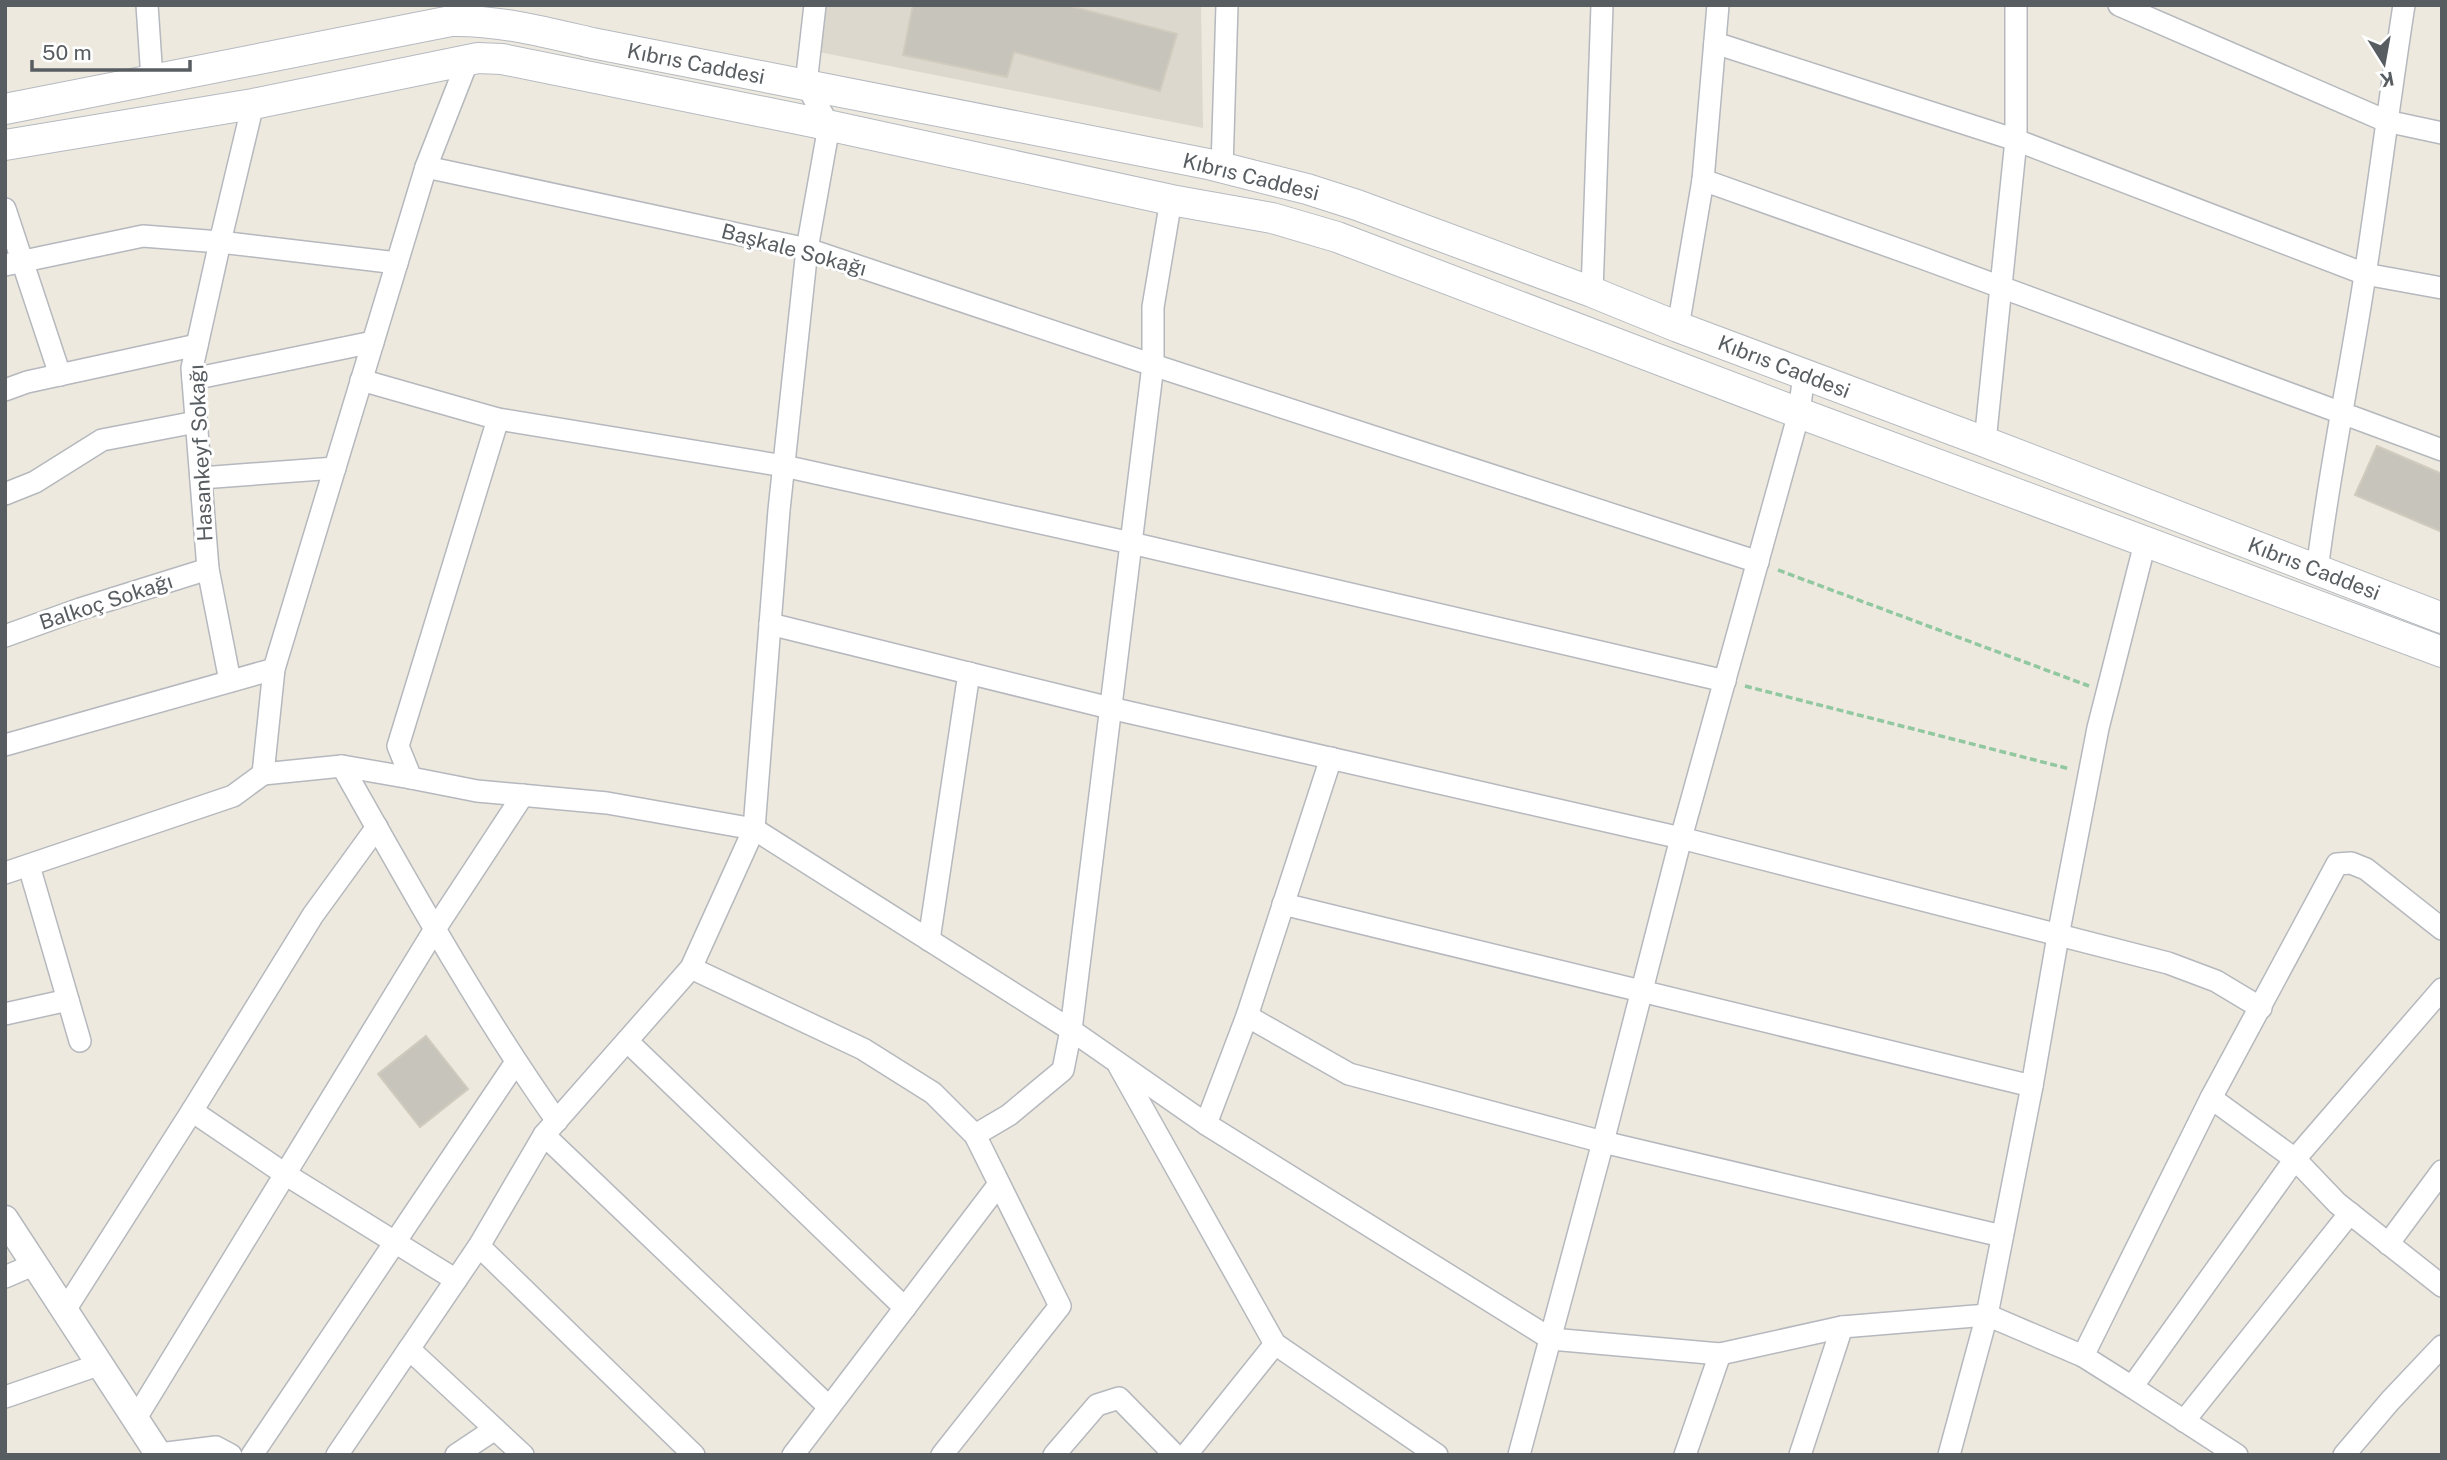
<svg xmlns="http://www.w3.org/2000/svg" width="2447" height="1460" font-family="'Public Sans',sans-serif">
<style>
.education{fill:#dcd8ce}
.building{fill:#c7c4bc;stroke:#d1cbbd;stroke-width:2}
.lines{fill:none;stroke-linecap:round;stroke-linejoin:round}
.minor-casing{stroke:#b5b8bd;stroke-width:24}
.tertiary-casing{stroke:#b5b8bd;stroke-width:29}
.secondary-casing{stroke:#b5bac0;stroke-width:32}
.path{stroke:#92c8a0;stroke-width:3.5;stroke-dasharray:7 3.5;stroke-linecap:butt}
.minor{stroke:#fff;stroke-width:21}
.tertiary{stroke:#fff;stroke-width:26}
.secondary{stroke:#fff;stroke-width:30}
.labels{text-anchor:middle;stroke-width:6;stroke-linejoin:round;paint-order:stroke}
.street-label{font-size:21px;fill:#585d61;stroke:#fff}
</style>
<rect width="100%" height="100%" fill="#ede9df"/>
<polygon class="education" points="825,5 1201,5 1203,128 819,52"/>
<g class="building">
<polygon points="913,5 1066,5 1177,34 1160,91 1014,52 1007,77 903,55"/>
<polygon points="2377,446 2442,474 2442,532 2355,495"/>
<polygon points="426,1036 468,1089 420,1127 378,1074"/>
</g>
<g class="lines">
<defs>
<g id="minor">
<polyline points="147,5 152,79"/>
<polyline points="2119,5 2386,121 2442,133"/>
<polyline points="1715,43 2016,140 2365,274 2442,288"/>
<polyline points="426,167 807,249 1153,365 1758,562"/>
<polyline points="1222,168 1227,5"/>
<polyline points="1703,180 1925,259 2442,450"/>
<polyline points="1171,200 1153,307 1153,365 1071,1030 1206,1124 1551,1339 1720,1354 1842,1327 1987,1315 2083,1356"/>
<polyline points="5,209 60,375"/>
<polyline points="5,265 143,236 220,242 397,263"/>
<polyline points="1592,292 1602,5"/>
<polyline points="1678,327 1703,180 1718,5"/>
<polyline points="193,379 373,342"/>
<polyline points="361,380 498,419 784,466 1131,543 1725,681"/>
<polyline points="5,390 27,382 197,345"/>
<polyline points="498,419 398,746 411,778 477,791 607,803 754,829 1071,1030 1063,1070 1009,1115 975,1135"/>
<polyline points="1985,442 2016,140 2016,5"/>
<polyline points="201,478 335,468"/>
<polyline points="5,494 35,482 102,440 196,422"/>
<path d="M2317 571C2329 471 2350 374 2365 275 2379 185 2390 95 2404 5"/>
<polyline points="770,624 1110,708 1681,838 2168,963 2216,981 2261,1008"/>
<polyline points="5,636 80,609 208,569"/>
<polyline points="274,669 263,774 342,766 411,778"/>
<polyline points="230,681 208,569 192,368 220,242 253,104"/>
<polyline points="5,745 274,669 426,167 468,60"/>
<path d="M342 766C410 886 477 1008 557 1121"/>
<polyline points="29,866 80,1041"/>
<polyline points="5,873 233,796 263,774"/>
<polyline points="1283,904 2032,1086"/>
<polyline points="2442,929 2366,869 2351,863 2337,864 2211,1098 2083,1356 2132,1387 2295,1159 2442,989"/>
<polyline points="929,940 969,673"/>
<polyline points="691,968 863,1049 933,1093 975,1135 1060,1306 942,1455"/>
<polyline points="5,1014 68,1000"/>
<polyline points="1247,1016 1349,1074 1603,1142 2002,1236"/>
<polyline points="627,1041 905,1308"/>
<polyline points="1119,1066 1275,1344 1437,1455"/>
<polyline points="2211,1098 2295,1159 2337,1203 2442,1286"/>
<polyline points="192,1111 285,1174 456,1280"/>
<polyline points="1206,1124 1247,1016 1331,758"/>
<polyline points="544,1135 829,1407"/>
<polyline points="2388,1244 2442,1171"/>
<polyline points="479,1246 694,1455"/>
<polyline points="5,1277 35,1264"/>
<polyline points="65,1310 192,1111 313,915 377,827"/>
<polyline points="409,1349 523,1455"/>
<polyline points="2132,1387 2237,1455"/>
<polyline points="5,1397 101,1364"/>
<polyline points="136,1418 435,929 523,795"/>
<polyline points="2184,1421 2350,1213"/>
<polyline points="159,1454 216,1447 231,1455"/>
<polyline points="252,1455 516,1062"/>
<polyline points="337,1455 479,1246 544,1135 691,968 754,829 779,510 807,249 829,126 806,84 815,5"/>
<polyline points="456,1455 495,1429"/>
<polyline points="793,1455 999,1184"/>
<polyline points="1054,1455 1097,1405 1119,1398 1175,1455"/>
<polyline points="1186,1455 1275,1344"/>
<polyline points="1519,1455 1603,1142 1681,838 1799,413 1804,374"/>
<polyline points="1685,1455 1720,1354"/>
<polyline points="1800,1455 1842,1327"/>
<polyline points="1949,1455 1987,1315 2032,1086 2058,936 2098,728 2145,543"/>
<polyline points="2344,1455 2390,1401 2442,1346"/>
</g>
<polyline id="tertiary" points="5,1219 159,1455"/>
<g id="secondary">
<path d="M5 109 451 21C499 20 545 32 592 43L1208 164 1307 189 1357 205 1592 292 1678 327 1985 442 2442 618"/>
<polyline points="5,145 253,104 478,58 502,59 813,122 1171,200 1272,218 1337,237 1799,413 2442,652"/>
</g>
</defs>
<use href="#minor" class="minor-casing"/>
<use href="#tertiary" class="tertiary-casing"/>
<use href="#secondary" class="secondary-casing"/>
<g class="path">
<polyline points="1778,570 2089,686"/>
<polyline points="1745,686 2070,769"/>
</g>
<use href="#minor" class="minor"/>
<use href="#tertiary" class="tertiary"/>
<use href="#secondary" class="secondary"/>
</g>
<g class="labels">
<g class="street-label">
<text transform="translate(696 64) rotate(11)" y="7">Kıbrıs Caddesi</text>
<text transform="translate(1251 177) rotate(14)" y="7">Kıbrıs Caddesi</text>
<text transform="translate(794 250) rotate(15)" y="7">Başkale Sokağı</text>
<text transform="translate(1784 367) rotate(21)" y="7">Kıbrıs Caddesi</text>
<text transform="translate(201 453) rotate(-93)" y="7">Hasankeyf Sokağı</text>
<text transform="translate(2314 569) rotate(21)" y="7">Kıbrıs Caddesi</text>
<text transform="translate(106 602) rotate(-18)" y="7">Balkoç Sokağı</text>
</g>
</g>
<rect width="2447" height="1460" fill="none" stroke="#585d61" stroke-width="14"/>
<g transform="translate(2384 63) rotate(169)" stroke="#ffffff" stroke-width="5" paint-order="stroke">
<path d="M0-5L12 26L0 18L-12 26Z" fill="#585d61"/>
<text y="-10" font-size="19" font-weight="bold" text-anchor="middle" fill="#585d61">K</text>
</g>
<path d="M32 60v10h158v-10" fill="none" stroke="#585d61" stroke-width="3.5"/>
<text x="42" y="60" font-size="21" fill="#585d61" stroke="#ffffff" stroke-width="5" paint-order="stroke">50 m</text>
</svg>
